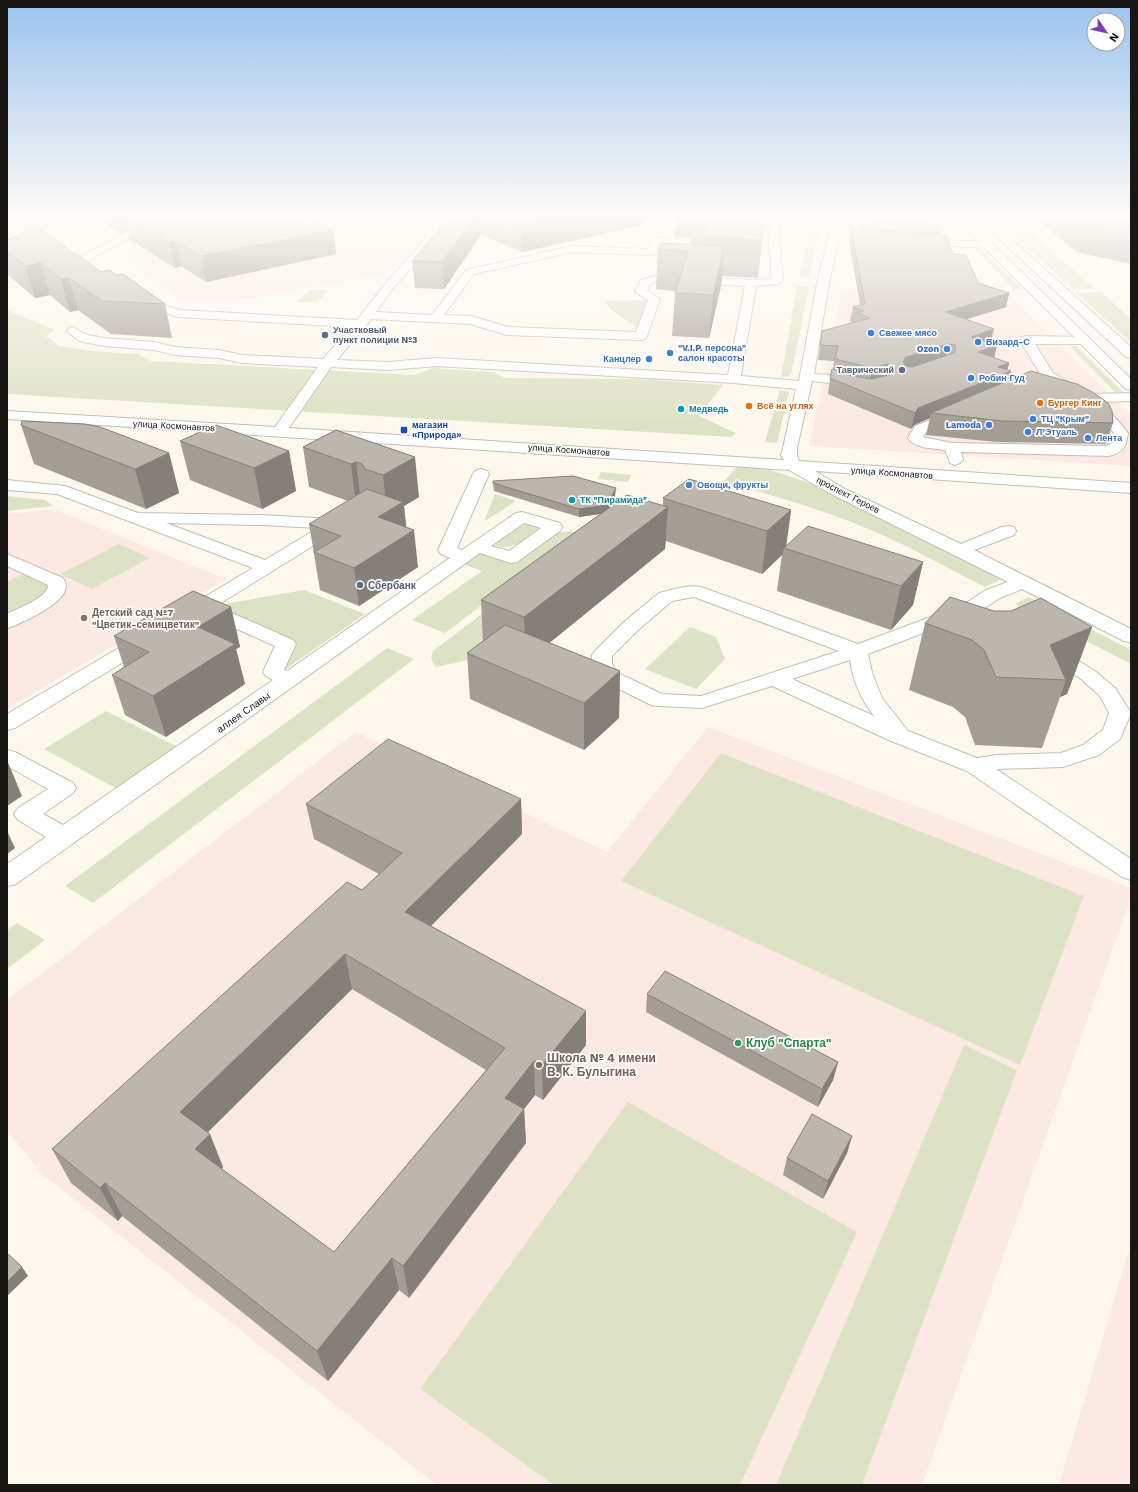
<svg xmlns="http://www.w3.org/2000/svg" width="1138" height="1492" font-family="'Work Sans',sans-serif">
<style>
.commercial{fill:#fde9e3}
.green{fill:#dee2c5}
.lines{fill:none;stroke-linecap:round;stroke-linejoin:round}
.minor-casing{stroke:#c3beb4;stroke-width:2}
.major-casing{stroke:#c3beb4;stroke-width:2}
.minor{fill:#fff;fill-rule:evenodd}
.major{fill:#fff;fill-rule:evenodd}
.wall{fill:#a39d95;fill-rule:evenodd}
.shaded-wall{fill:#847f79}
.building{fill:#bdb6ad;stroke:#847f79;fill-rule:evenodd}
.shop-dot{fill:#3f7fe0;stroke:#fff;stroke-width:1.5}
.service-dot{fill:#5c6f8a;stroke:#fff;stroke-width:1.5}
.food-dot{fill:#e8710a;stroke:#fff;stroke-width:1.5}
.culture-dot{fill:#0f9aa8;stroke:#fff;stroke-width:1.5}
.transit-dot{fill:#1a4fb4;stroke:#fff;stroke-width:1.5}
.education-dot{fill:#8d6e63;stroke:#fff;stroke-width:1.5}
.leisure-dot{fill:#2e9e5b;stroke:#fff;stroke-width:1.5}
.labels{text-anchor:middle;stroke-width:3.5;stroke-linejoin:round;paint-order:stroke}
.far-service-label{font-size:9px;font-weight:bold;fill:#4e5e75;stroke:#fff;text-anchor:start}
.far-shop-label{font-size:9px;font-weight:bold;fill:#366cbe;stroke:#fff;text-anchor:start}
.far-food-label{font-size:9px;font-weight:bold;fill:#c56008;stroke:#fff;text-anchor:start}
.far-culture-label{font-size:9px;font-weight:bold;fill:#0d838f;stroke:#fff;text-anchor:start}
.far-transit-label{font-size:9px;font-weight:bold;fill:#164399;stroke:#fff;text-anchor:start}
.far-street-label{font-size:9px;fill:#191814;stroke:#fff}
.service-label{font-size:10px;font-weight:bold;fill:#4e5e75;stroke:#fff;text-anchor:start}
.education-label{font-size:10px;font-weight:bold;fill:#785e54;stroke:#fff;text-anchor:start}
.street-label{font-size:10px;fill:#191814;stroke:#fff}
.near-leisure-label{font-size:12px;font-weight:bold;fill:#27864d;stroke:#fff;text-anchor:start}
.near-education-label{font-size:12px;font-weight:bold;fill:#785e54;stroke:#fff;text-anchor:start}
</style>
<rect width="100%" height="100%" fill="#fdf7ec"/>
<g class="commercial">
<polygon points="850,216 931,216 957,242 847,237"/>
<polygon points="239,223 395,227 427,235 393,272 255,298 180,300 118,253 151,237"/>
<polygon points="841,289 1011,296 1131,416 1131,466 809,446 838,309"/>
<polygon points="53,509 226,579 7,709 7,514"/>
<polygon points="708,727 1131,888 1131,897 922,1485 437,1485 43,1175 7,1130 7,1000 356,732 607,852"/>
<polygon points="1131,1243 1131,1485 1059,1485"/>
</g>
<g class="green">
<polygon points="7,216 54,216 7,238"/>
<polygon points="813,220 821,221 809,277 799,277"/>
<polygon points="1006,229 1029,232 1095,289 1073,289"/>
<polygon points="973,247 979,248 1023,289 1014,289"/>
<polygon points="797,286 809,287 791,375 781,378"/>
<polygon points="309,290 329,290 317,302 297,302"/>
<polygon points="1101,292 1131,319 1131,342 1076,293"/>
<polygon points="649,300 640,329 611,310 604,301"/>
<polygon points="7,310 55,330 46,336 59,346 92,351 138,354 151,361 415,375 433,368 493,372 505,378 641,379 723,385 699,416 736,433 731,437 7,394"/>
<polygon points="1069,345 1076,346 1123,392 1115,392"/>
<polygon points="780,390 789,392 777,443 765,442"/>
<path d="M738 465 770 470 819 486 1004 578 985 587C953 571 922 553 889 538 837 514 780 497 724 482Z"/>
<polygon points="601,472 631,475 628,482 598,479"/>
<polygon points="495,494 516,501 487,520 485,519"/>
<polygon points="7,496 45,500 53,506 7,511"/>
<path d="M522 524 535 525 539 530C527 538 506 555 493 543Z"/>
<polygon points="597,527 468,660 436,667 431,659 433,651"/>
<polygon points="572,531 577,533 445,633 412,620 482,571 460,563 478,549 513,561 550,534"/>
<polygon points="119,544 150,558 92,589 60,574"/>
<polygon points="29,571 55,583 54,591 7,617 7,582"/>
<polygon points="304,590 365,614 280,673 287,643 208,607"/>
<polygon points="1029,597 1131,650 1131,664 1015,604"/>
<polygon points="690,627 716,637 725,659 696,689 645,669"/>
<polygon points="387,648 414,659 93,903 65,886"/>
<polygon points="106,711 178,747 117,789 44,749"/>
<polygon points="721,753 1084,896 1020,1065 621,881"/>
<polygon points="17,923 45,940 7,969 7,930"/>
<polygon points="964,1045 1017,1070 862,1485 776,1485"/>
<polygon points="628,1102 857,1232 740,1485 554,1485 420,1389"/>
</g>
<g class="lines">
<defs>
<g id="minor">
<polygon points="66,216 79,216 7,251 7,244"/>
<polygon points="191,216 210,216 208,218 138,234 91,259 82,269 87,277 93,279 95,281 93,283 89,284 79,282 72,269 83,255 132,230"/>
<path d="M381 216 440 218 442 216H454L445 223 423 255 393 288 376 312 432 315 466 270 572 246 648 249 652 239 656 238 708 241 709 243 706 258 701 261 696 258 698 246 660 244 656 254 652 255 572 252 474 274 444 315 471 316 508 327 636 332 648 300 635 292 641 280 659 275 751 280 772 279 769 242 770 216H780L779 242 783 279 779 284 756 286 741 376 799 381 817 283 834 216H844L829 283 814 374 831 375 864 385 866 388 864 391 859 392 830 383 812 381 797 448V455L799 461 1131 483V493L815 471 845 489 961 544 1002 527 1008 526 1014 527 1016 531 1014 535 974 550 1131 629V643L1124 641 1022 589 1000 598 977 613 868 654 872 673 882 698 908 731 977 758 997 755 1061 753 1083 745 1103 730 1109 713 1100 696 1081 679 1044 656 1041 652 1044 648 1051 646 1058 648 1095 671 1115 688 1131 713 1120 739 1099 755 1063 767 996 769 1131 859V880L1122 877 967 771 891 741 772 686 702 708 658 706 651 705 603 681 592 664V655L595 651 624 622 659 593C672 590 689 584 701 587L858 644 963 605 986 590 1008 582 833 495 789 470 7 419V411L275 427 318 367 242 363 219 358 175 355 154 350 104 346 79 341 67 331 69 328 73 327 87 335 104 338 154 342 175 347 219 350 242 355 323 359 351 327 178 317 134 301 132 299 134 297 138 296 179 310 357 320 385 284 415 251 435 224 392 222ZM659 281 745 286 728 375 437 358 388 362 337 360 371 319 470 324 507 335 641 340 645 339 647 336 660 299 647 291 650 284ZM437 366 734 383 796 389 783 448 781 455 784 460 289 428 331 367 388 370ZM694 597 839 651 701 696 662 694 618 673 612 664V656L638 630 672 601ZM850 660C853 682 861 699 874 716L792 679Z"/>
<polygon points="977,216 1114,216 1131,220 1131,226 1104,220 981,220 978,219"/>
<polygon points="920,239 988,242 993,245 988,248 916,244 915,242"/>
<path d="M1026 336 1088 337 1090 340 1088 343 1084 344H1035L1053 373 1089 394 1131 393V401L1102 402 1128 433C1126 447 1124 452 1109 456L961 452 963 460 960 463 955 465 950 463 945 450C933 448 915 449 908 438L915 426 956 410 961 411 963 414 961 417 926 432 923 437 952 443 1106 446 1112 443 1114 433 1093 408 1043 379 1020 340 1022 337Z"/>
<path d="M481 469 487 471 489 474 457 548 462 550 516 513 522 512 560 523 562 527 560 531 517 562 511 563 480 553 16 884 7 886V864L46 837 18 820 14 814 18 808 48 789 7 766V750L15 752 73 783 76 788 73 793 43 814 63 825 273 680 266 676 263 672 275 646 203 614C195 619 190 621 181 619L179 615 181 611 253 568 57 494 7 490V480L65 486 138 513 262 515 333 519 339 517 345 518 347 522 345 526 216 606 293 640 296 644 284 670 287 671 450 558 441 554 438 550 473 474 475 471ZM166 523 262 525 318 528 265 560ZM524 523 541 528 509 551 491 546Z"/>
<path d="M7 554 63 578C78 599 28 619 14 626L7 628V614C18 608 48 598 48 585L7 566Z"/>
<polygon points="146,634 153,636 156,640 153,644 15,728 7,730 7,714 139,636"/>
</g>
<g id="major">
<polygon points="953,216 964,216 1131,379 1131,390 1126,389"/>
<polygon points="975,216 986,216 1131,347 1131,358 1126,357"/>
</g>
</defs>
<use href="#minor" class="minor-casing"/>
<use href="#major" class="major-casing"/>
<use href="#minor" class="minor"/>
<use href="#major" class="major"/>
</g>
<g class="wall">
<polygon points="105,216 307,216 307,218 333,230 336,254 206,282 181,266 175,268 130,240 128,230 121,234 107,226"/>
<polygon points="449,216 648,216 642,225 522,252 481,235 444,289 415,288 412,261 449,218"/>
<polygon points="676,216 765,216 758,278 722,276 721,286 709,338 672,336 675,293 675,291 656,289 658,249 690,244 690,238 675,237"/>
<polygon points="873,216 925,216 929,226 941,233 941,234 953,254 978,283 1009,293 1006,307 966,319 990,343 997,345 994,358 1009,363 1007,370 1011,371 1008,381 1113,423 1106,444 997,442 926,435 930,418 914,425 911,429 828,394 830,378 833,370 834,361 818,360 822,331 853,323 850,321 853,307 860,305 849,241 851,228 853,230 860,230 861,224 875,224"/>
<polygon points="1041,216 1131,216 1131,264 1077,252 1040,222"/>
<polygon points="7,240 70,252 101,272 117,275 165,304 172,338 111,334 78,310 70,312 50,295 35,298 8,275 7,271"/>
<polygon points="21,425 169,453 179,493 146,509 34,464"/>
<polygon points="336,430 419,497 404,506 406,527 418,567 359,606 320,590 309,524 348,501 309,487 303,447"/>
<polygon points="180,441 289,451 296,491 262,509 190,480"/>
<polygon points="493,483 615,496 610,507 663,506 663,498 791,510 786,545 923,562 913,605 891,630 777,591 782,555 762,574 666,541 665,549 549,643 620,671 619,718 584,750 470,699 467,653 483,641 481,600 600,514 579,517 494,491"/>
<polygon points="231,607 240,647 236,649 245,684 166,737 125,715 112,675 124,667 114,636"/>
<polygon points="994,611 1092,627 1067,694 1060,697 1042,748 975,745 965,717 953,707 909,690 925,623"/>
<path d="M521 799 522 834 431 926 586 1011V1045L543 1100 535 1095 524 1109 526 1143 409 1298 399 1290 328 1381 122 1216 118 1221 71 1183 52 1149 362 890 379 874 314 839 306 804ZM352 989 486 1070 334 1252 222 1169 223 1167 207 1132Z"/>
<polygon points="647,994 838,1062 833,1080 818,1107 646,1012"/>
<polygon points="852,1136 847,1153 823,1199 783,1175 787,1158"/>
</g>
<g class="shaded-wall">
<polygon points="116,216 124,216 128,230 121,234"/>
<polygon points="300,216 307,216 310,234 333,230 336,254 206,282 201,256"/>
<polygon points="476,216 480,216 481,235 444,289 442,262"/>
<polygon points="569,216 648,216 642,225 522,252 521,226"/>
<polygon points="176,241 181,266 175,268 169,242"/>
<polygon points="724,246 721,286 709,338 713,295"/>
<polygon points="41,263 50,295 35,298 25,266"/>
<polygon points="69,278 78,310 70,312 61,279"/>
<polygon points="1009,293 1006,307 942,327 945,312"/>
<polygon points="994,329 990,344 971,337"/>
<polygon points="948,344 945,359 903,373 903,362 906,357"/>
<polygon points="997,345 993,361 978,352"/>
<polygon points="1009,363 1007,372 1011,371 1007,386 931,413 930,418 914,425 911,429 915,413 918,408 998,367"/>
<polygon points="888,364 885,380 869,383 872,368"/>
<polygon points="289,451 296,491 262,509 254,468"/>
<polygon points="169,453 179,493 146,509 135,469"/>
<polygon points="415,457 419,497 404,506 407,534 414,530 418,567 359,606 354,568 378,517 387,512 383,475"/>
<polygon points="356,462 361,503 356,504 351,464"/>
<polygon points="616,488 615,496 606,513 579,517 579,509"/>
<polygon points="668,507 665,549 526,662 524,617"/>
<polygon points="791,510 786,548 784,548 782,555 762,574 767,531"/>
<polygon points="923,562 913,605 891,630 901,586"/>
<polygon points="231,607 240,647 236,649 245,684 166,737 153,696 198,627"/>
<polygon points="1092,627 1067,694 1060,697 1066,680 1050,645"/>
<polygon points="620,671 619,718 584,750 584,703"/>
<polygon points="7,760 22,796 7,806"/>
<polygon points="521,799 522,834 410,947 405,912"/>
<polygon points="7,831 15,848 7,854"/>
<polygon points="345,954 352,989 194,1146 180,1112"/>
<polygon points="586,1011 586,1045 543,1100 542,1065"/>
<polygon points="534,1061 535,1095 524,1109 526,1143 409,1298 403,1266 505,1098"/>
<polygon points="838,1062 833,1080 818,1107 822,1089"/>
<polygon points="210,1134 223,1167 208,1182 195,1149"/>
<polygon points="852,1136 847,1153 823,1199 828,1181"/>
<polygon points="105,1183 122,1216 118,1221 100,1188"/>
<polygon points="392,1258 399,1290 328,1381 317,1351"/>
<polygon points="22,1267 28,1276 7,1296 7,1282"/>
</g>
<g class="building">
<polygon points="125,216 305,216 333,230 201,256 176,241 169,242"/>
<polygon points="450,216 476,216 442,262 412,261"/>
<polygon points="495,216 569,216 521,226"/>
<polygon points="711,216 765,216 762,240 690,237 692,233 702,234 708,231"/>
<polygon points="875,216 925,216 929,226 939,227 941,233 862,229 861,224 877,224"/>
<polygon points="1079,216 1131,216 1131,230 1085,221"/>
<polygon points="38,226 66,247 70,252 78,255 101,272 109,270 117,275 123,274 165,304 102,301 69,278 61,279 41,263 25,266 7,251 7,240"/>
<path d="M851 228 853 230 946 235 953 254 966 255 978 283 1009 293 945 312 994 329 971 337 997 345 978 352 1009 363 998 367 1011 371 918 408 915 413 830 378 832 369 852 376 872 379 893 374 896 370 894 366 888 364 872 368 835 359 838 346 820 345 822 331 870 318 857 313 864 311 853 307 865 304ZM948 344 955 345 956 349 954 353 912 367 906 366 903 362 906 357Z"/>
<polygon points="661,243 724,246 713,295 675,293 688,251 658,249"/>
<polygon points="1031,371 1077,384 1094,393 1108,403 1112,411 1113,423 1002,421 931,413"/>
<polygon points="22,421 85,424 100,427 169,453 135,469 21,425"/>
<polygon points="216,425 289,451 254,468 180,441"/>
<polygon points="336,430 415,457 383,475 365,469 362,464 356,462 351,464 303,447"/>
<polygon points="573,476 616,488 607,505 579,509 493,483 493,481"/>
<polygon points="689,479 791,510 767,531 663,498"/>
<polygon points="367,489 403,502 378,517 414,530 354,568 314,552 341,536 309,524"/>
<polygon points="627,495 668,507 524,617 481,600"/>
<polygon points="808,526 923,562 901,586 784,548"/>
<polygon points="193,591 231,607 198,627 235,644 153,696 112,675 149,652 114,636"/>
<polygon points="950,597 994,611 1011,611 1041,598 1092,627 1050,645 1066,680 996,677 984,650 972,640 925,623"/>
<polygon points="505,625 620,671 584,703 467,653"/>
<path d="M388 739 521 799 405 912 586 1011 542 1065 534 1061 505 1098 524 1109 403 1266 392 1258 317 1351 105 1183 100 1188 52 1149 347 882 362 890 402 853 306 804ZM345 954 505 1048 334 1252 195 1149 210 1134 180 1112Z"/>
<polygon points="665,971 838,1062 822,1089 647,994"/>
<polygon points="812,1114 852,1136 828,1181 787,1158"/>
<polygon points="7,1253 22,1267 7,1282"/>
</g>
<linearGradient id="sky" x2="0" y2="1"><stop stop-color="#9bc3ef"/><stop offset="0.51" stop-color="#fefbf6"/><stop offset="1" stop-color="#fefbf6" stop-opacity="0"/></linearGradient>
<rect width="1138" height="425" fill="url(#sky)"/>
<g class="shop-dot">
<circle cx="871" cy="333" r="4"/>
<circle cx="978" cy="342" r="4"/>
<circle cx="947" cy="349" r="4"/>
<circle cx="670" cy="353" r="4"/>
<circle cx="649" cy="359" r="4"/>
<circle cx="971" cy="378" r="4"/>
<circle cx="1033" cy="419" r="4"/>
<circle cx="989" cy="425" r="4"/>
<circle cx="1028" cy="432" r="4"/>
<circle cx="1088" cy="438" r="4"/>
<circle cx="689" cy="485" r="4"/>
</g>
<g class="service-dot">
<circle cx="325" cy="335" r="4"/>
<circle cx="902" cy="370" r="4"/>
<circle cx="360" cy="585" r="4"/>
</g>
<g class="food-dot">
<circle cx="1040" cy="403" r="4"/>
<circle cx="749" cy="406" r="4"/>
</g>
<g class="culture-dot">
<circle cx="681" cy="409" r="4"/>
<circle cx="572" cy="500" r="4"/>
</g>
<rect class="transit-dot" x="400" y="426" width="8" height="8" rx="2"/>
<g class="education-dot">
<circle cx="84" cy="618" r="4"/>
<circle cx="539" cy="1065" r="4"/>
</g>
<circle class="leisure-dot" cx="738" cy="1043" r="4"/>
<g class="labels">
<g class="far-service-label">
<text x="333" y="333">Участковый<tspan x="333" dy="10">пункт полиции №3</tspan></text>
<text x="894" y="373" text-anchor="end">Таврический</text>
</g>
<g class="far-shop-label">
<text x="879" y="336">Свежее мясо</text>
<text x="986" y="345">Визард-С</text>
<text x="678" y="351">"V.I.P. персона"<tspan x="678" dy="10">cалон красоты</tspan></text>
<text x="939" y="352" text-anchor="end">Ozon</text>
<text x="641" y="362" text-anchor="end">Канцлер</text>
<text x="979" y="381">Робин Гуд</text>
<text x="1041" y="422">ТЦ "Крым"</text>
<text x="981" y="428" text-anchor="end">Lamoda</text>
<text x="1036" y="435">Л’Этуаль</text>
<text x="1096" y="441">Лента</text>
<text x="697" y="488">Овощи, фрукты</text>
</g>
<g class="far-food-label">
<text x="1048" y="406">Бургер Кинг</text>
<text x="757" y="409">Всё на углях</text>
</g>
<g class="far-culture-label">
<text x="689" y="412">Медведь</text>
<text x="580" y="503">ТК "Пирамида"</text>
</g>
<g class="far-transit-label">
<text x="412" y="428">магазин<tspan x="412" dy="10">«Природа»</tspan></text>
</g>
<g class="far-street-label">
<text transform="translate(174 426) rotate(3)" y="3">улица Космонавтов</text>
<text transform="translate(569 450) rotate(4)" y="3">улица Космонавтов</text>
<text transform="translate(892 473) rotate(4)" y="3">улица Космонавтов</text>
<text transform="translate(848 495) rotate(27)" y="3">проспект Героев</text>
</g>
<g class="service-label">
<text x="368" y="589">Сбербанк</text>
</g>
<g class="education-label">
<text x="92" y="616">Детский сад №7<tspan x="92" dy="12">"Цветик-семицветик"</tspan></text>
</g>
<g class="street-label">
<text transform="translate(243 712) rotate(-35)" y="4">аллея Славы</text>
</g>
<g class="near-leisure-label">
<text x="746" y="1047">Клуб "Спарта"</text>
</g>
<g class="near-education-label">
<text x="547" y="1062">Школа № 4 имени<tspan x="547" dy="14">В. К. Булыгина</tspan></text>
</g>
</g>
<rect width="1138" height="1492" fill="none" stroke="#191814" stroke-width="16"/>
<g transform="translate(1106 32) rotate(124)"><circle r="19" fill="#ffffff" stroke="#a3a3a1"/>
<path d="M0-3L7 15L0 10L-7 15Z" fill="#7b3eb4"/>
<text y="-6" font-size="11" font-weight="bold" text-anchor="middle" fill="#191814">N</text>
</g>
</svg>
